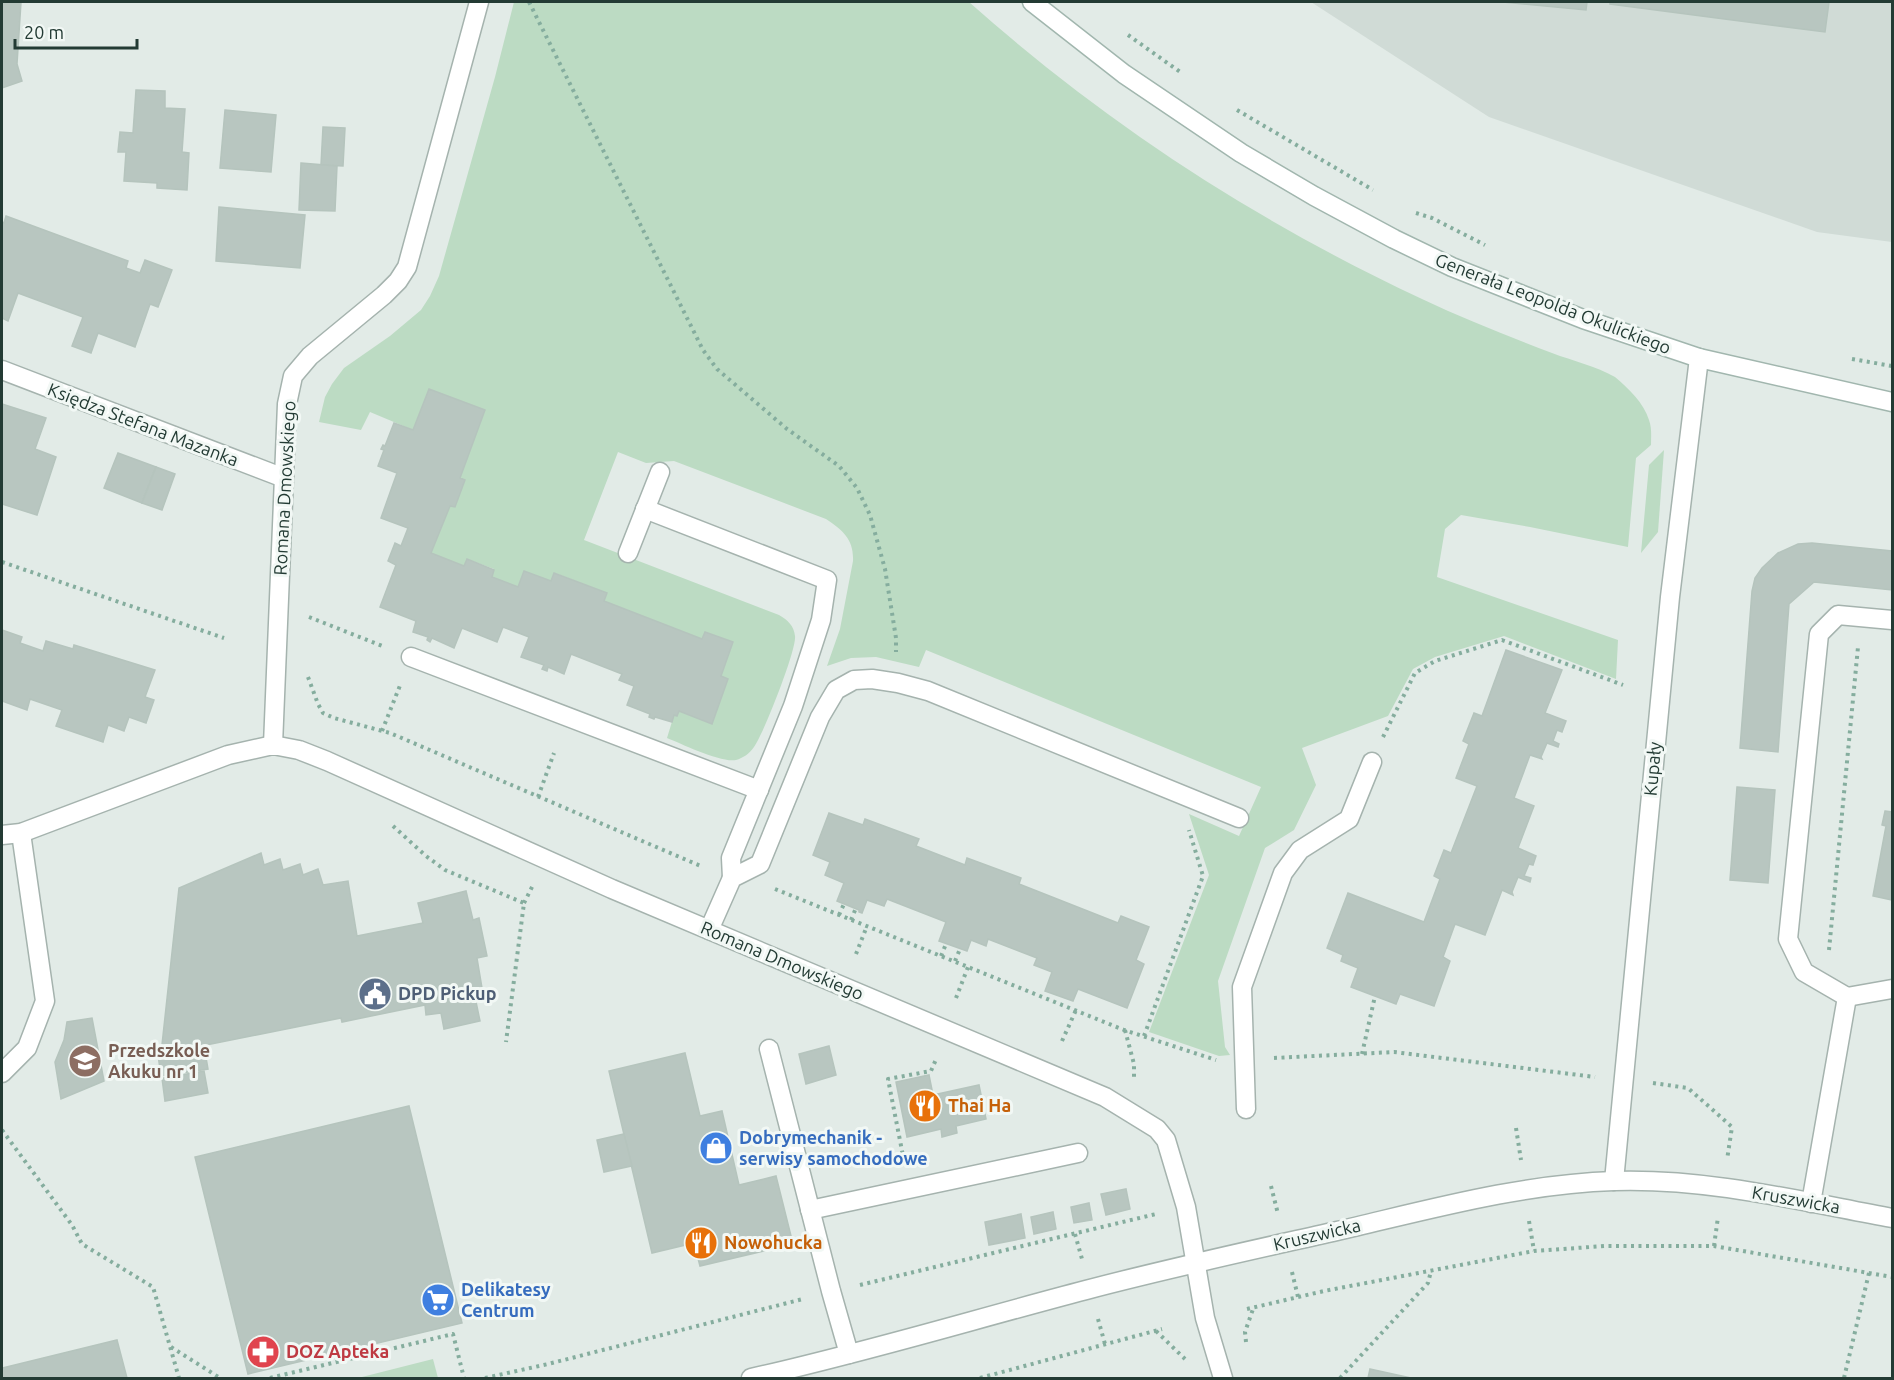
<svg xmlns="http://www.w3.org/2000/svg" width="1894" height="1380" font-family="Ubuntu,sans-serif">
<style>
.built{fill:#d0dbd6}
.green{fill:#bcdbc3}
.building{fill:#b8c6c0;stroke:#b5c4bd;stroke-width:1.5}
.lines{fill:none;stroke-linecap:round;stroke-linejoin:round}
.lane-casing{stroke:#a5b3ae;stroke-width:21}
.street-casing{stroke:#a5b3ae;stroke-width:21}
.secondary-casing{stroke:#a1b6ae;stroke-width:21}
.path{stroke:#85ad9e;stroke-width:4;stroke-dasharray:3 4.5;stroke-linecap:butt}
.lane{stroke:#fff;stroke-width:18}
.street{stroke:#fff;stroke-width:18}
.secondary{stroke:#fff;stroke-width:18}
.labels{text-anchor:middle;stroke-width:6;stroke-linejoin:round;paint-order:stroke}
.street-label{font-size:18px;fill:#233b34;stroke:#f2f8f5}
.service-label{font-size:18px;font-weight:bold;fill:#4e5e75;stroke:#f2f8f5;text-anchor:start}
.education-label{font-size:18px;font-weight:bold;fill:#785e54;stroke:#f2f8f5;text-anchor:start}
.food-label{font-size:18px;font-weight:bold;fill:#c56008;stroke:#f2f8f5;text-anchor:start}
.shop-label{font-size:18px;font-weight:bold;fill:#366cbe;stroke:#f2f8f5;text-anchor:start}
.health-label{font-size:18px;font-weight:bold;fill:#be3a42;stroke:#f2f8f5;text-anchor:start}
</style>
<rect width="100%" height="100%" fill="#e2ebe7"/>
<polygon class="built" points="1311,2 1892,2 1892,242 1817,232 1489,117"/>
<g class="green">
<path d="M514 2H969C1105 123 1257 222 1422 299 1464 319 1508 336 1552 353 1573 361 1596 366 1615 377 1628 388 1644 403 1649 420 1652 428 1651 437 1651 445L1636 458 1628 547 1530 527 1461 515 1445 529 1437 577 1618 640 1616 679 1504 636 1435 657 1413 669 1388 716 1302 748 1316 785 1294 830 1265 848 1218 981 1225 1047 1230 1055 1219 1056 1149 1032 1209 875 1189 814 1239 836 1261 787 926 650 919 667 876 657 851 658 827 666 840 629 853 561C854 540 843 530 826 519L674 461 646 463 618 452 584 540 779 615C788 620 794 626 795 636 797 649 763 735 754 747 749 754 743 758 736 760 721 763 682 744 667 738L674 715 677 716 679 711 712 724 728 679 721 676 733 642 705 632 702 639 604 601 607 593 555 573 551 581 524 571 518 587 492 577 494 569 467 559 464 566 431 553 450 506 455 507 465 480 460 478 485 410 429 389 413 430 370 412 361 430 319 422 325 397 332 384 344 368 390 336 421 310 430 296 439 276 495 77Z"/>
<polygon points="1664,450 1658,532 1641,553 1649,465"/>
<polygon points="433,1359 438,1378 358,1378"/>
</g>
<g class="building">
<polygon points="2,2 21,2 17,64 22,81 2,88"/>
<polygon points="1503,2 1587,2 1586,10"/>
<polygon points="1610,2 1829,2 1825,32 1610,4"/>
<polygon points="136,90 165,91 165,108 185,109 182,152 189,153 187,190 157,188 157,183 124,181 126,152 118,152 120,132 133,133"/>
<polygon points="225,110 276,115 271,172 220,168"/>
<polygon points="323,127 345,128 343,166 321,165"/>
<polygon points="301,163 337,166 335,211 299,210"/>
<polygon points="219,207 305,215 300,268 216,261"/>
<polygon points="6,216 128,261 126,268 140,273 145,260 172,270 158,307 150,304 135,347 98,333 91,353 72,346 83,317 18,293 8,321 2,318 2,222 4,223"/>
<polygon points="429,389 485,410 460,478 465,480 455,507 450,506 431,553 464,566 467,559 494,570 492,577 518,587 524,571 551,581 554,573 607,593 604,601 702,639 705,632 733,642 721,676 728,679 712,724 679,711 677,716 674,715 672,722 655,717 654,719 649,717 650,714 627,705 634,686 619,680 622,674 571,654 564,674 548,667 547,671 542,669 544,665 521,657 529,637 503,627 497,642 462,628 454,648 432,638 430,642 427,640 428,637 413,632 416,621 380,607 396,565 388,561 395,543 401,546 408,528 381,518 397,473 378,466 384,450 381,449 383,445 385,446 394,423 413,430"/>
<polygon points="2,404 46,418 35,449 56,457 37,515 2,504"/>
<polygon points="118,453 156,467 142,503 104,488"/>
<polygon points="156,467 175,474 162,510 142,503"/>
<polygon points="1812,543 1892,551 1892,590 1814,582 1789,604 1778,752 1740,748 1752,591 1755,578 1762,568 1778,553 1798,544"/>
<polygon points="2,630 22,637 20,643 43,651 46,641 73,649 74,645 155,670 145,697 154,700 146,723 129,717 124,731 108,725 103,742 56,726 62,710 30,699 27,710 2,701"/>
<polygon points="1506,650 1562,670 1545,713 1566,721 1562,732 1557,730 1553,741 1559,744 1558,747 1547,743 1541,757 1542,759 1530,755 1514,798 1534,806 1518,848 1536,856 1533,865 1529,864 1524,876 1531,878 1530,882 1518,877 1512,892 1513,895 1502,890 1485,935 1455,924 1443,957 1450,961 1434,1006 1400,994 1396,1004 1351,987 1358,968 1341,961 1343,955 1327,948 1348,893 1424,922 1440,879 1434,876 1444,850 1451,853 1477,786 1456,778 1469,744 1463,741 1474,713 1482,716"/>
<polygon points="1737,787 1775,790 1768,883 1730,880"/>
<polygon points="1885,811 1892,812 1892,900 1873,896 1886,826 1882,825"/>
<polygon points="829,813 863,825 865,819 919,839 916,846 965,865 967,858 1021,878 1019,884 1118,923 1121,916 1149,927 1136,960 1144,964 1127,1008 1078,989 1073,1001 1045,991 1052,972 1034,965 1037,958 988,939 986,946 971,940 967,951 939,941 946,922 887,899 884,906 867,900 862,913 859,912 859,910 837,901 844,883 825,875 830,862 813,855"/>
<polygon points="261,853 264,865 280,859 283,870 300,864 303,875 318,869 323,885 348,881 357,936 423,923 418,903 466,891 473,920 479,918 487,956 477,958 483,994 475,997 480,1021 444,1029 441,1013 426,1015 425,1005 342,1022 341,1018 161,1054 179,888"/>
<polygon points="92,1018 104,1081 61,1099 55,1062 64,1040 67,1022"/>
<polygon points="204,1046 208,1069 161,1076 158,1055"/>
<polygon points="829,1046 836,1075 806,1084 799,1054"/>
<polygon points="685,1053 700,1116 722,1111 739,1185 776,1176 793,1244 700,1266 694,1243 652,1253 609,1071"/>
<polygon points="204,1071 208,1093 165,1101 162,1078"/>
<polygon points="929,1075 933,1095 979,1085 986,1119 956,1126 957,1133 942,1137 941,1129 907,1137 896,1082"/>
<polygon points="409,1106 462,1323 248,1374 195,1157"/>
<polygon points="624,1134 632,1166 604,1172 597,1140"/>
<polygon points="1126,1189 1130,1209 1106,1215 1101,1194"/>
<polygon points="1089,1203 1092,1220 1074,1223 1071,1207"/>
<polygon points="1053,1212 1056,1229 1034,1234 1031,1217"/>
<polygon points="1021,1214 1025,1238 989,1245 985,1222"/>
<polygon points="117,1340 127,1378 2,1378 2,1368"/>
<polygon points="1370,1369 1411,1378 1368,1378"/>
</g>
<g class="lines">
<defs>
<g id="lane">
<polyline points="645,509 827,580 821,620 793,706 731,858 732,878"/>
<polyline points="628,553 660,472"/>
<polyline points="411,657 759,790"/>
<polyline points="709,930 732,878 760,864 820,717 836,690 854,680 872,679 898,683 928,691 1239,818"/>
<polyline points="1847,997 1892,989"/>
<polyline points="769,1049 831,1291 849,1354"/>
<polyline points="1246,1109 1242,987 1283,873 1300,850 1349,819 1372,762"/>
<polyline points="1811,1203 1847,997 1804,972 1788,939 1819,634 1838,615 1892,620"/>
<polyline points="810,1210 1078,1153"/>
</g>
<g id="street">
<polyline points="2,370 284,478"/>
<polyline points="273,745 287,404 293,376 310,356 384,295 398,281 407,267 479,2"/>
<polyline points="2,835 21,833 228,755 273,745 299,750 327,761 612,889 1105,1097 1157,1129 1166,1140 1186,1207 1205,1318 1223,1378"/>
<polyline points="2,1073 27,1048 45,1001 21,833"/>
<polyline points="1614,1181 1670,597 1699,358"/>
<path d="M751 1378C864 1353 975 1319 1086 1290 1169 1268 1253 1250 1337 1231 1428 1210 1520 1184 1614 1181 1708 1178 1800 1201 1892 1218"/>
</g>
<polyline id="secondary" points="1032,2 1124,74 1241,153 1314,196 1394,239 1452,267 1583,319 1699,358 1892,402"/>
</defs>
<use href="#lane" class="lane-casing"/>
<use href="#street" class="street-casing"/>
<use href="#secondary" class="secondary-casing"/>
<g class="path">
<polyline points="529,2 703,350 717,369 787,429 839,466 857,488 870,515 885,569 896,638 896,652"/>
<polyline points="1128,35 1183,74"/>
<polyline points="1237,110 1373,190"/>
<polyline points="1416,213 1432,218 1485,245"/>
<polyline points="1852,359 1892,366"/>
<polyline points="2,562 224,638"/>
<polyline points="309,617 385,647"/>
<polyline points="308,677 318,704 323,713 334,718 390,733 703,867"/>
<polyline points="382,731 401,683"/>
<polyline points="1383,737 1415,673 1435,661 1502,640 1623,685"/>
<polyline points="538,797 554,753"/>
<polyline points="393,826 426,856 445,870 524,903 506,1042"/>
<polyline points="775,889 1124,1030 1216,1060"/>
<polyline points="524,903 533,885"/>
<polyline points="839,915 844,904"/>
<polyline points="851,920 856,908"/>
<polyline points="1829,950 1858,647"/>
<polyline points="856,954 867,926"/>
<polyline points="941,956 946,944"/>
<polyline points="955,961 960,949"/>
<polyline points="956,998 968,967"/>
<polyline points="1125,1030 1134,1064 1134,1078"/>
<polyline points="1144,1036 1203,876 1189,830"/>
<polyline points="1062,1041 1076,1010"/>
<polyline points="1362,1054 1375,996"/>
<polyline points="1274,1058 1394,1052 1595,1077"/>
<polyline points="1653,1083 1688,1088 1732,1127 1727,1160"/>
<polyline points="1516,1128 1521,1160"/>
<polyline points="2,1130 72,1225 82,1244 153,1287 179,1378"/>
<polyline points="904,1161 888,1079 931,1071 937,1057"/>
<polyline points="1271,1186 1278,1214"/>
<polyline points="1529,1221 1534,1251"/>
<polyline points="1075,1234 1082,1259"/>
<polyline points="1714,1246 1718,1217"/>
<polyline points="1292,1272 1298,1297"/>
<polyline points="860,1285 1156,1214"/>
<polyline points="1247,1309 1324,1291 1534,1251 1605,1246 1714,1246 1892,1277"/>
<polyline points="1098,1319 1105,1344"/>
<polyline points="1156,1331 1185,1359"/>
<polyline points="1246,1342 1245,1332 1253,1309"/>
<polyline points="171,1347 220,1378"/>
<polyline points="270,1378 453,1334 464,1378"/>
<polyline points="485,1378 548,1364 803,1299"/>
<polyline points="980,1378 1162,1329"/>
<polyline points="1340,1378 1428,1283 1431,1271"/>
<polyline points="1844,1378 1869,1273"/>
</g>
<use href="#lane" class="lane"/>
<use href="#street" class="street"/>
<use href="#secondary" class="secondary"/>
</g>
<defs>
<symbol id="civic-disc" viewBox="-11 -11 22 22"><circle r="9.5" fill="#5c6f8a" stroke="#f2f8f5"/><path d="M-.6-6.5H3V-4.5H.6V-3L4-1V1h2V6H-6V1h2V-1L-.6-3ZM-1.2 2.5V6h2.4V2.5Z" fill="#fff"/></symbol>
<symbol id="school-disc" viewBox="-11 -11 22 22"><circle r="9.5" fill="#8d6e63" stroke="#f2f8f5"/><path d="M0-5L7-2L0 1L-7-2ZM-4 1L0 2.5L4 1V4Q0 6-4 4Z" fill="#fff"/></symbol>
<symbol id="restaurant-disc" viewBox="-11 -11 22 22"><circle r="9.5" fill="#e8710a" stroke="#f2f8f5"/><path d="M-5-6h1v4h1v-4h1v4h1v-4h1v5L-1.5 .5V6h-2V.5L-5-1ZM5-6V6H3V1.5H1.5Q1.5-4 5-6Z" fill="#fff"/></symbol>
<symbol id="shop-disc" viewBox="-11 -11 22 22"><circle r="9.5" fill="#3f7fe0" stroke="#f2f8f5"/><path d="M-5-2.5h2.3a2.7 3.5 0 0 1 5.4 0H5L5.5 6h-11ZM-1.5-2.5h3a1.5 2.3 0 0 0-3 0Z" fill="#fff"/></symbol>
<symbol id="supermarket-disc" viewBox="-11 -11 22 22"><circle r="9.5" fill="#3f7fe0" stroke="#f2f8f5"/><path d="M-6-5.5h2.5l.6 2H6L4.5 2H-2.5L-4.4-4H-6ZM-1.5 3.2a1.3 1.3 0 1 0 .1 0ZM3 3.2a1.3 1.3 0 1 0 .1 0Z" fill="#fff"/></symbol>
<symbol id="pharmacy-disc" viewBox="-11 -11 22 22"><circle r="9.5" fill="#e0444e" stroke="#f2f8f5"/><path d="M-2-6h4v4h4v4h-4v4h-4v-4h-4v-4h4Z" fill="#fff"/></symbol>
</defs>
<g fill-rule="evenodd">
<use href="#civic-disc" x="356" y="975" width="38" height="38"/>
<use href="#school-disc" x="66" y="1042" width="38" height="38"/>
<use href="#restaurant-disc" x="906" y="1087" width="38" height="38"/>
<use href="#shop-disc" x="697" y="1129" width="38" height="38"/>
<use href="#restaurant-disc" x="682" y="1224" width="38" height="38"/>
<use href="#supermarket-disc" x="419" y="1281" width="38" height="38"/>
<use href="#pharmacy-disc" x="244" y="1333" width="38" height="38"/>
</g>
<g class="labels">
<g class="street-label">
<text transform="translate(1553 304) rotate(21)" y="6">Generała Leopolda Okulickiego</text>
<text transform="translate(143 425) rotate(21)" y="6">Księdza Stefana Mazanka</text>
<text transform="translate(285 488) rotate(-87)" y="6">Romana Dmowskiego</text>
<text transform="translate(1653 769) rotate(-85)" y="6">Kupały</text>
<text transform="translate(782 961) rotate(23)" y="6">Romana Dmowskiego</text>
<text transform="translate(1796 1200) rotate(10)" y="6">Kruszwicka</text>
<text transform="translate(1317 1235) rotate(-13)" y="6">Kruszwicka</text>
</g>
<g class="service-label">
<text x="398" y="1000">DPD Pickup</text>
</g>
<g class="education-label">
<text x="108" y="1057">Przedszkole<tspan x="108" dy="21">Akuku nr 1</tspan></text>
</g>
<g class="food-label">
<text x="948" y="1112">Thai Ha</text>
<text x="724" y="1249">Nowohucka</text>
</g>
<g class="shop-label">
<text x="739" y="1144">Dobrymechanik -<tspan x="739" dy="21">serwisy samochodowe</tspan></text>
<text x="461" y="1296">Delikatesy<tspan x="461" dy="21">Centrum</tspan></text>
</g>
<g class="health-label">
<text x="286" y="1358">DOZ Apteka</text>
</g>
</g>
<rect width="1894" height="1380" fill="none" stroke="#233b34" stroke-width="6"/>
<path d="M15 39v9h122v-9" fill="none" stroke="#233b34" stroke-width="3"/>
<text x="24" y="39" font-size="18" fill="#233b34" stroke="#f2f8f5" stroke-width="4.5" paint-order="stroke">20 m</text>
</svg>
